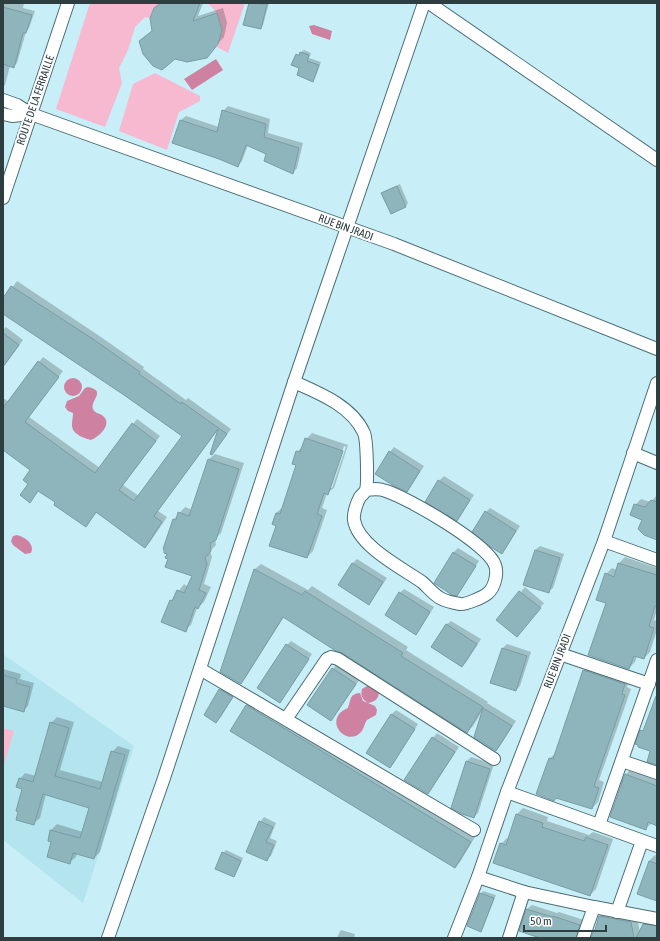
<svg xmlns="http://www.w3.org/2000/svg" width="660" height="941" font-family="'Asap Condensed',sans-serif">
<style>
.built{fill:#b4e5ef}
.green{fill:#f6b9d0}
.water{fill:#cf81a1}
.shadow{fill:#0003;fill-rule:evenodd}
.building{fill:#8fb5bc;stroke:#789da4}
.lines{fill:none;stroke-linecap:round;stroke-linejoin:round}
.minor-casing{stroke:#4a6e74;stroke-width:14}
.minor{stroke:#fff;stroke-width:12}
.labels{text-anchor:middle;stroke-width:4;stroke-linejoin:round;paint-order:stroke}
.street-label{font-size:11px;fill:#2d3d40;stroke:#fff}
</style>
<rect width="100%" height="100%" fill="#c8eff7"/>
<polygon class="built" points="3,654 134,746 83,903 3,840"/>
<g class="green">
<polygon points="90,3 161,3 154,8 150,18 145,17 135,27 128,50 119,68 122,83 105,127 56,109"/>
<polygon points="208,3 245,3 228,53 217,47 222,30 217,13"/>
<polygon points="155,73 200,96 200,101 179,112 167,150 119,131 133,84"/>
<polygon points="3,728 14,731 3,768"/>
</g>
<g class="water">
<polygon points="314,25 332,31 330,40 312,34 309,26"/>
<polygon points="216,59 223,70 192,90 184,79"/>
<circle cx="73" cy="387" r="9"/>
<path d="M88 387C107 391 90 400 93 409 95 414 100 413 103 416 113 424 99 437 91 440 84 438 71 434 72 424 72 420 73 417 73 413L68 411 65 407 67 401 79 396 85 388Z"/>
<path d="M17 535C25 537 35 544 31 553L25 554 13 545 11 541 13 536Z"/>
<path d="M369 685 379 691C379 699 375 702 368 703L375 706 377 710 376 715 367 720C364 724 364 730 360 733 348 745 328 726 340 713 342 711 345 709 348 708 351 700 349 694 360 693L363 701 368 703C363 700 360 696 362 689Z"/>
</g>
<g class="shadow">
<polygon points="3,3 24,3 23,8 35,11 29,28 26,32 17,63 13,67 10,66 5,85 3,87"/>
<polygon points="161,3 203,3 198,16 223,8 227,23 224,37 210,52 140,41 153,30 155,9"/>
<polygon points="250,3 269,3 263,25 260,28 244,24"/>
<polygon points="304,50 311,53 309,58 321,62 315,78 312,81 301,68 297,55"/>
<polygon points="228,106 270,119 268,133 303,143 297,168 293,173 268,153 248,145 242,161 238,166 181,120 186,116 219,127 223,111"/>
<polygon points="400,184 408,203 406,206 382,193 385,191"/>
<polygon points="17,281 98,335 144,367 143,369 186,400 188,398 231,429 216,449 211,454 219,428 158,511 167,517 150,542 145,547 97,512 86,526 57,502 39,490 30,501 29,483 32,469 3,448 3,398 9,402 43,357 63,371 29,417 100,468 137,419 160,436 123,485 139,496 183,436 125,394 3,313 3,300"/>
<polygon points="6,327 23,340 3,367 3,330"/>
<path d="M312 433 348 445 334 488 327 493 322 508 327 510 313 551 307 557 277 525 276 513 283 507 297 464V452L303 446 306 439ZM344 446 346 447 332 488H330Z"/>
<polygon points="394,447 424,466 411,486 407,491 390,452"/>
<polygon points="215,454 244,463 221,533 215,539 216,545 210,551 212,557 204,584 211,587 204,602 197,608 191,625 185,630 171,601 184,584 188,587 194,575 169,558 168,553 164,549 174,519 185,507 193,510 209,459"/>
<polygon points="444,476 474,495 461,515 457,520 439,481"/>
<polygon points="657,495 657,538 643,520 635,505 641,499 651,502"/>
<polygon points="490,508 520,526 506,548 502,553 486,512"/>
<polygon points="540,546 564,554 553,588 548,592 535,550"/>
<polygon points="458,548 479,561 461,590 457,595 435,582 454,552"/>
<polygon points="625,557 657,568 657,610 654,620 657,621 657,630 650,652 644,658 637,656 635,662 629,668 607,602 606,574 612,568 617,570 619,563"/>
<polygon points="357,559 387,578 373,599 369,604 339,585 353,563"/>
<polygon points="261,564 308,590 312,586 408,647 406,650 488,702 487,703 516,721 500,746 496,750 483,710 473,726 467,732 342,652 284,617 246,677 241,683 221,671 255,569"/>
<polygon points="525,587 544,603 522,631 498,620"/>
<polygon points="404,589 434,607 420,629 416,633 400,593"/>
<polygon points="451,621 481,639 467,661 462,666 446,625"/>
<polygon points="291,641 312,654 284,697 280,702 287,645"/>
<polygon points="507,644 531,652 520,686 516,690 503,648"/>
<polygon points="337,664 360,679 335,715 331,720 309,705 333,669"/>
<polygon points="590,664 630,678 627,687 631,689 599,780 604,782 598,802 592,808 557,797 554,800 550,758 556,753 584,670"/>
<polygon points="3,669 21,674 20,679 34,683 28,706 23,711 3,705"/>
<polygon points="225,685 236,692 221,717 216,722 220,690"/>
<polygon points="252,701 475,837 460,862 455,867 247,706"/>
<polygon points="396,710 418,724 394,763 390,767 391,715"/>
<polygon points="57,717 74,722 60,770 103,782 112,752 118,746 130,750 100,852 94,858 77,853 76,857 70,862 53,842 48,840 51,830 57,824 83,832 90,807 46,794 40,818 34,823 20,779 25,773 36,776 51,723"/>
<polygon points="437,733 459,747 432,788 428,793 433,738"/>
<polygon points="471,757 494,764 478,813 474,817 452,807 467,761"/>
<polygon points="632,768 657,778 657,825 652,823 645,829 626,774"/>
<polygon points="523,808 548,817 547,821 589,835 593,832 613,839 596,889 590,895 501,844 507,838 509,839 517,814"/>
<polygon points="264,817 276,823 270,838 277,841 271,856 266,860 260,822"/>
<polygon points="226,850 243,858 236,873 234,876 223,853"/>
<polygon points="655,855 657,856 657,900 649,861"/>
<polygon points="483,891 496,895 483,928 481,930 481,894"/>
<polygon points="532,905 557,913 559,912 584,920 580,938 543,938 521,930 527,909"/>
<polygon points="606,910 637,916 640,933 644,925 650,919 657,920 657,938 594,938 600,916"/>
<polygon points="341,930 355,934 354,938 337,938 339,933"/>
</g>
<g class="building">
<polygon points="161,3 200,3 193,21 217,13 222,30 218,44 207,58 187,62 175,59 162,70 153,66 143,54 139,41 152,31 150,18 154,8"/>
<polygon points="249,3 267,4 261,29 243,25"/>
<polygon points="3,7 32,15 26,33 23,33 14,68 3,64"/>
<polygon points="300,52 309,55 307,61 319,65 313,82 297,75 299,68 291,65 296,54 299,56"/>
<polygon points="222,110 266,124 264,137 299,148 293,174 264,161 266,154 246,145 238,167 219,159 172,143 180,120 217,132"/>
<polygon points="397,186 406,207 391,214 381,193"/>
<polygon points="11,286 93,339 140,372 139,374 181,404 182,402 227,434 212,455 210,454 218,429 154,516 162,522 145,548 96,512 86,527 54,505 55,502 38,491 30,503 20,495 28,484 23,480 30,470 3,450 3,408 38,361 59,377 25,422 95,473 132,423 156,441 119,490 134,501 182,436 124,395 3,314 3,298"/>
<polygon points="3,333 19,345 3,367"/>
<polygon points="305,438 343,451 328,495 324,493 317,514 322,516 307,558 269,546 276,526 272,524 276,513 280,514 296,465 292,464 296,451 300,452"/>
<polygon points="389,451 420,471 407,492 394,486 375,474"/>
<polygon points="208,459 239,469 216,540 210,543 211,551 205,558 207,564 199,590 206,593 198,609 195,607 186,632 161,622 170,600 172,601 177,590 184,593 192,576 165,567 168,559 165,558 167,554 164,553 164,550 163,549 173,519 176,520 178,512 189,516"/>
<polygon points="438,480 470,500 457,521 425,502"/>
<polygon points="651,500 657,502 657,540 644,535 638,529 642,520 630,515 634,504 645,507"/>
<polygon points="485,511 516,531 502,554 489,546 472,532"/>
<polygon points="535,550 560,558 549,593 523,585"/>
<polygon points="453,552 476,566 457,596 452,595 434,583"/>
<polygon points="352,563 383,582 369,605 338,585"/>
<polygon points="618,563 657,575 657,606 655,606 649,626 654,628 644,659 634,656 629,669 588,655 606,603 596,600 605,573 614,577"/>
<polygon points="254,569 302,595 305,591 403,653 401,656 483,707 467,733 342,653 336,651 283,617 241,684 220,672"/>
<polygon points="519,591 541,608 517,637 496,620"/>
<polygon points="399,592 430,612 416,635 385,615"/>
<polygon points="446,624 477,644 462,667 431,647"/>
<polygon points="286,644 309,659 280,703 257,688"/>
<polygon points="502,648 527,656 516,691 490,683"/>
<polygon points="332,668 356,684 331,721 307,705"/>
<polygon points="583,670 625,684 622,694 625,695 594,786 599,788 592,809 556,798 554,801 536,794 549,758 553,759"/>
<polygon points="3,675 17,679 16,683 30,687 24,712 3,706"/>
<polygon points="219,689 233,697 216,723 204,715"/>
<polygon points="656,696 657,696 657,765 647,762 650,751 638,747 638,745 635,744 640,730 643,731"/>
<polygon points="246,705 471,842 455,868 230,731"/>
<polygon points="483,708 512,726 496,751 474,737"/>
<polygon points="391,714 415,729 390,768 366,753"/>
<polygon points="50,722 69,728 55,776 100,789 111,751 125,755 94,859 73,853 70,864 47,857 51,842 48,841 50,830 80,838 89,808 43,794 34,825 16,820 18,812 16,811 22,789 16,787 19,778 33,782"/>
<polygon points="432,737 455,752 428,794 404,780"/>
<polygon points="466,761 490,769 474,818 462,814 451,808"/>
<polygon points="625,774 657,786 657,826 648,822 646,830 610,817"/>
<polygon points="516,814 543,823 542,827 584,841 586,837 608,845 590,896 493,863 500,843 506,845"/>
<polygon points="259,821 273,827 266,842 274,845 267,861 246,852"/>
<polygon points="222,852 241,861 234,877 215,869"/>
<polygon points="649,861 657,864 657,901 637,894"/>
<polygon points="480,893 494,898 481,932 467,926"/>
<polygon points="526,909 553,917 553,916 580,925 576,938 540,938 519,931"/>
<polygon points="599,916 631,922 634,938 591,938 594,930 595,930"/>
<polygon points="643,924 657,926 657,938 636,938"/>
</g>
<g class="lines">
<defs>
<g id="minor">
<polyline points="429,3 657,160"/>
<polyline points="3,100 17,105 31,114 394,244 657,349"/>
<polyline points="3,114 12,116 31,114"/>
<polyline points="3,198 68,3"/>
<path d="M294 382C319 393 352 406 364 433 367 440 368 483 366 490 365 492 362 495 360 497 357 502 353 514 354 520 358 546 402 568 422 582 428 587 433 594 440 598 445 601 454 603 460 604 465 605 484 597 488 593 495 587 498 573 495 565 488 544 408 498 386 491 379 488 373 489 366 490"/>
<polyline points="633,453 657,463"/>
<polyline points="604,541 657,560"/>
<polyline points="560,654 649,684"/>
<polyline points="200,669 474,830"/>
<polyline points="286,719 327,659 331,657 338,659 494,759"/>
<polyline points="622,761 657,773"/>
<polyline points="507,792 657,846"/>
<polyline points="599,825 657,660"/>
<polyline points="478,877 524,892 594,907 657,919"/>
<polyline points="617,912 642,841"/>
<polyline points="108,938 164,778 294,382 424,3"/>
<polyline points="454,938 478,877 507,792 604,541 657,383"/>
<polyline points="509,938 524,892"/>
<polyline points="583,938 594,907"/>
</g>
</defs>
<use href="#minor" class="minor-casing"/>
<use href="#minor" class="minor"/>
</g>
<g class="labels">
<g class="street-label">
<text transform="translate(35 100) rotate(-71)" y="4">ROUTE DE LA FERRAILLE</text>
<text transform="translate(346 227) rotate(20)" y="4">RUE BIN JRADI</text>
<text transform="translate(557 661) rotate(-69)" y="4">RUE BIN JRADI</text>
</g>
</g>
<rect width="660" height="941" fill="none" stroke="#2d3d40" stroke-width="8"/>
<path d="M524 925v6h82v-6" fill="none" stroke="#2d3d40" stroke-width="2"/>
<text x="530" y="925" font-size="12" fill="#2d3d40" stroke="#ffffff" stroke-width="3" paint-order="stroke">50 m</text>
</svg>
